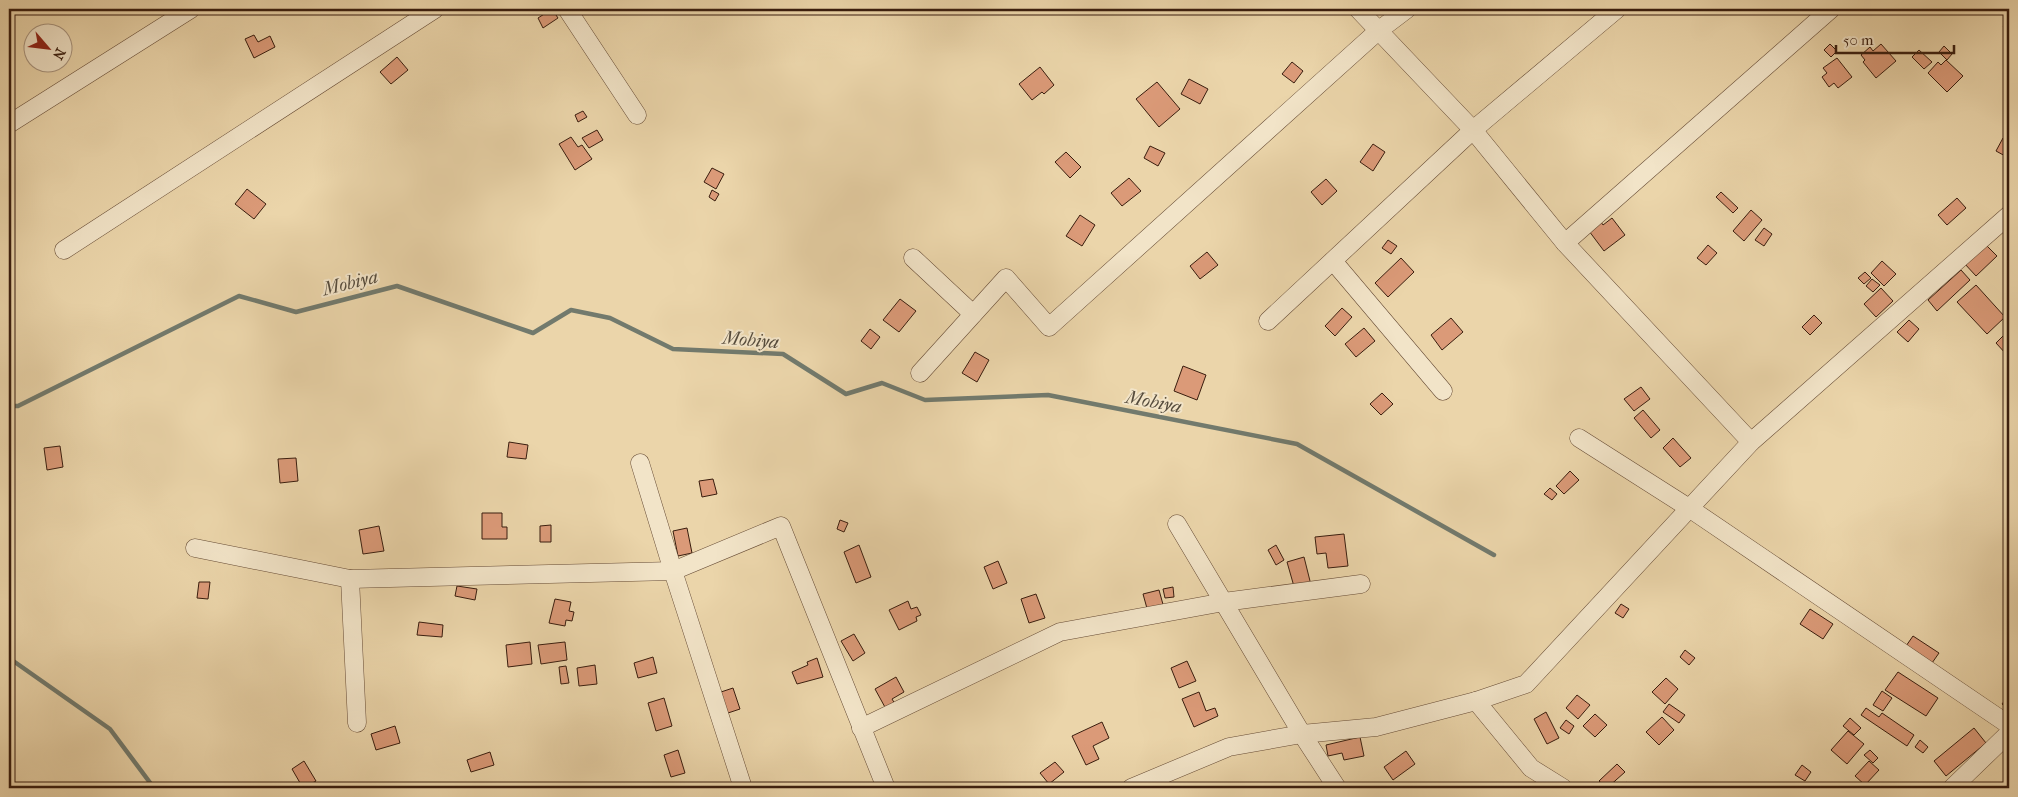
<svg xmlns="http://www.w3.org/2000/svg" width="2018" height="797" font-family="'IM FELL French Canon',serif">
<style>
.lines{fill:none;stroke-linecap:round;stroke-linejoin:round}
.stream{stroke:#727a6d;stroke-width:4.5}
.building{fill:#db9a78;stroke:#391d0e}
.minor-casing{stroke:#664b35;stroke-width:19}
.minor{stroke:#f2e4c8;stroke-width:18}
.labels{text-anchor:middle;stroke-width:4;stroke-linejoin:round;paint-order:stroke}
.water-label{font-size:19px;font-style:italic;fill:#564c3d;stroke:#f2e4c8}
</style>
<rect width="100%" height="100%" fill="#ebd5aa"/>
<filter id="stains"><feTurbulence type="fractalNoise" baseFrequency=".004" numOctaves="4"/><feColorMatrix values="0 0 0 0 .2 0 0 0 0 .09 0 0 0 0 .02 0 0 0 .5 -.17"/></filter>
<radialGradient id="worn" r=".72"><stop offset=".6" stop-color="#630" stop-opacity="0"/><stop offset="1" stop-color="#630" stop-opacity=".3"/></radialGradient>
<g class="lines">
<g class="stream">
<polyline points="9,406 18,406 239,296 296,312 397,286 533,333 571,310 610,318 673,349 783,354 846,394 882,383 925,400 1048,395 1297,444 1494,555"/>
<polyline points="9,658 110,729 154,788"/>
</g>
</g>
<g class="building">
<polygon points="552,9 558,18 543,28 538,18"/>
<polygon points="2000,9 2009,9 2009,19"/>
<polygon points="2009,20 2009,33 2003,26"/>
<polygon points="254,35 258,42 270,36 275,47 254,58 245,39"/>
<polygon points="1830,44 1837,51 1831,57 1824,50"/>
<polygon points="1881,44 1896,61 1876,78 1863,62 1865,60 1861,55 1870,47 1873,51"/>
<polygon points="1944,46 1952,54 1947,60 1939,52"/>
<polygon points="1919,50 1932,62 1924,69 1912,57"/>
<polygon points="397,57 408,70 391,84 380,72"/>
<polygon points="1837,58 1852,77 1838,88 1834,83 1829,87 1822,77 1827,73 1823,68"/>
<polygon points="1946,60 1963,76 1947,92 1928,73 1938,62 1941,65"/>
<polygon points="1292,62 1303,71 1294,83 1282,74"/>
<polygon points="1040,67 1054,85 1044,94 1042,92 1032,100 1019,84"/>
<polygon points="1189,79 1208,89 1200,104 1181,94"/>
<polygon points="1157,82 1180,109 1159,127 1136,99"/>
<polygon points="583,111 587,117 578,122 575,115"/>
<polygon points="597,130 603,140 589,148 582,138"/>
<polygon points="571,137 578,147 582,145 592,159 575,170 559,144"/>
<polygon points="2003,138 2009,142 2009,152 2007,157 1996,151"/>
<polygon points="1373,144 1385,152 1373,171 1360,162"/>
<polygon points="1150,146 1165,153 1158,166 1144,158"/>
<polygon points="1066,152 1081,167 1070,178 1055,162"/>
<polygon points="712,168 724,174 716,189 704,182"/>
<polygon points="1129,178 1141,191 1122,206 1111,193"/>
<polygon points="1326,179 1337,191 1322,205 1311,192"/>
<polygon points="247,189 266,204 254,219 235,204"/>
<polygon points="712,190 719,194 715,201 709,197"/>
<polygon points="1721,192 1738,208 1733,213 1716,197"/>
<polygon points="1957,198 1966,208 1947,225 1938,215"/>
<polygon points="1751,210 1762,220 1744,241 1733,231"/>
<polygon points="1080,215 1095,225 1082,246 1066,236"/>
<polygon points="1612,218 1625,235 1604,251 1589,231 1601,222 1603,225"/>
<polygon points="1764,228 1772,234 1764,246 1755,240"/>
<polygon points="1388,240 1397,246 1391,254 1382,248"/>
<polygon points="1984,243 1997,256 1976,276 1964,263"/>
<polygon points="1708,245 1717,253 1706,265 1697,258"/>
<polygon points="1207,252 1218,265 1200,279 1190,266"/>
<polygon points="1401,258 1414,272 1388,297 1375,283"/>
<polygon points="1882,261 1896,274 1884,286 1871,273"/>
<polygon points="1961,270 1970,280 1937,311 1928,300"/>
<polygon points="1865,272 1871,278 1864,284 1858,278"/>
<polygon points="1872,279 1880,285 1873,292 1866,286"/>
<polygon points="1976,285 2005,317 1987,334 1957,302"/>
<polygon points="1881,288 1893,301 1876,317 1864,304"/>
<polygon points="900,299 916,311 899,332 883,320"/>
<polygon points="1342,308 1352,317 1335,336 1325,326"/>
<polygon points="1814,315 1822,323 1810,335 1802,327"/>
<polygon points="1451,318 1463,332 1442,350 1431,335"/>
<polygon points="1909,320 1919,329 1908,342 1897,332"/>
<polygon points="1364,328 1375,341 1356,357 1345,344"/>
<polygon points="870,329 880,337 871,349 861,341"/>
<polygon points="2009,330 2009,353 2007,355 1996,343"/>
<polygon points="975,352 989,360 977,382 962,373"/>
<polygon points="1183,366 1206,375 1197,400 1174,391"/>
<polygon points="1641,387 1650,399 1634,411 1624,399"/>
<polygon points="1382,393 1393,404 1381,415 1370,404"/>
<polygon points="1643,410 1660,430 1651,438 1634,418"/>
<polygon points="1673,438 1691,458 1680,467 1663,448"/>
<polygon points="509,442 528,445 526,459 507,457"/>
<polygon points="60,446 63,467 47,470 44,448"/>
<polygon points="296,458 298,481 280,483 278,459"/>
<polygon points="1570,471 1579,480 1564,494 1556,486"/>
<polygon points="713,479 717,494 702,497 699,481"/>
<polygon points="1550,488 1557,494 1552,500 1544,494"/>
<polygon points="482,513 502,513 502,527 507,527 507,539 482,539"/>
<polygon points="840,520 848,523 844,532 837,529"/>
<polygon points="551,525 551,542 540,542 540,526"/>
<polygon points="379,526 384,551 363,554 359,530"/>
<polygon points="687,528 692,553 678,556 673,531"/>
<polygon points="1344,534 1348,566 1328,568 1326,553 1317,554 1315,537"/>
<polygon points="859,545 871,577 856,583 844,552"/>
<polygon points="1276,545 1284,560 1276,565 1268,550"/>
<polygon points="1304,557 1311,585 1295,590 1287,562"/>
<polygon points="998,561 1007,583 993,589 984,567"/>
<polygon points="199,582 210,582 208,599 197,598"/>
<polygon points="457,586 477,589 475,600 455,596"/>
<polygon points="1173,587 1174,597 1165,598 1163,589"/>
<polygon points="1159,590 1164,608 1148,612 1143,594"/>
<polygon points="1036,594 1045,618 1029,623 1021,599"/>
<polygon points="555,599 571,602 569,611 574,612 572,621 566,620 565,626 549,623"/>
<polygon points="908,601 911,609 917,607 921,615 916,617 917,621 899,630 889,610"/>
<polygon points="1621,604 1629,609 1623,618 1615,613"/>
<polygon points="1810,609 1833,624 1823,639 1800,624"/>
<polygon points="419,622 443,625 442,637 417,635"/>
<polygon points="854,634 865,653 853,661 841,641"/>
<polygon points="1913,636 1939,653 1932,663 1906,646"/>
<polygon points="530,642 532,664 508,667 506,645"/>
<polygon points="565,642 567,660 541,664 538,645"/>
<polygon points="1685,650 1695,658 1689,665 1680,657"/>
<polygon points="653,657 657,673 638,678 634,663"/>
<polygon points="817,658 823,677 797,684 792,672 808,665 807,662"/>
<polygon points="1187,661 1196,681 1179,688 1171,668"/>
<polygon points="595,665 597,684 579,686 577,668"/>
<polygon points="566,666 569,683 561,684 559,667"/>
<polygon points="1898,672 1938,698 1926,716 1885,690"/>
<polygon points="896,677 904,692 892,699 895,704 886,709 875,689"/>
<polygon points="1666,678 1678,689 1665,704 1652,692"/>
<polygon points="733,688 740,709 725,714 718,693"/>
<polygon points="1882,691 1892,698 1883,711 1873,705"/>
<polygon points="1199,692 1206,711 1215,708 1218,716 1194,727 1182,699"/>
<polygon points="1577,695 1590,705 1578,719 1566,708"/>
<polygon points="2009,695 2009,710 2002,704"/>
<polygon points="664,698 672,726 656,731 648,703"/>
<polygon points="1669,704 1685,715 1679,723 1663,712"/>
<polygon points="1866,708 1879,717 1882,713 1914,735 1907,746 1861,715"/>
<polygon points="1546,712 1559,738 1547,744 1534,719"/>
<polygon points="1595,714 1607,725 1595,737 1583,726"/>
<polygon points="1662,717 1674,730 1659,745 1646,732"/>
<polygon points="1850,718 1861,728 1854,735 1843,726"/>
<polygon points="1566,720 1574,726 1569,734 1560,728"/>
<polygon points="1102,722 1109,738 1093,746 1099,759 1086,765 1072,736"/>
<polygon points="395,726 400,743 376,750 371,734"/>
<polygon points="1974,728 1986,743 1946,776 1934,761"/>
<polygon points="1848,731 1864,744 1847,764 1831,750"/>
<polygon points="1360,737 1364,756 1344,760 1342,753 1328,756 1326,745"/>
<polygon points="1920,740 1928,747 1923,753 1915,747"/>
<polygon points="678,750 685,773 671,777 664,755"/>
<polygon points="1870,750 1878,758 1873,763 1864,755"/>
<polygon points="1406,751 1415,764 1393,780 1384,767"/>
<polygon points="490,752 494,765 471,772 467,760"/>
<polygon points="304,761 316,781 303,788 292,769"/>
<polygon points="1869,761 1879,770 1865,785 1855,776"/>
<polygon points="1055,762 1064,772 1049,784 1040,773"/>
<polygon points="1617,764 1625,772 1607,788 1599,781"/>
<polygon points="1802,765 1811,772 1805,781 1795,775"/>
<polygon points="1626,782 1633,788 1620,788"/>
</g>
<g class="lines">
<defs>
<g id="minor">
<polyline points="567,9 637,115"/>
<polyline points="1358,9 1473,130 1565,243 1751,442"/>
<polyline points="9,124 191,9"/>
<polyline points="1565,243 1831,9"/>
<polyline points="64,250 435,9"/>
<polyline points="913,258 973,314"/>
<polyline points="1333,261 1443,391"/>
<polyline points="1268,321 1473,130 1617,9"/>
<polyline points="920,373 1006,278 1049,327 1378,31 1407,9"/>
<polyline points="1579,438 1689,508 2009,725"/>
<polyline points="640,463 673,571 743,788"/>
<polyline points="1177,524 1302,734 1337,788"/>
<polyline points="195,548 350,579 673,571 781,526 886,788"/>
<polyline points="350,579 357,723"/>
<polyline points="1476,701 1531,768 1563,788"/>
<polyline points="861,728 1060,632 1224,602 1361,584"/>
<polyline points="1131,788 1229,747 1302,734 1376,727 1476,701 1526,684 1751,442 2009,215"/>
<polyline points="1952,788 2009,733"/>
</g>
</defs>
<use href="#minor" class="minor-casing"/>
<use href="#minor" class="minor"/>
</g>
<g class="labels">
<g class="water-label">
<text transform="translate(350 282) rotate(-14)" y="7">Mobiya</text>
<text transform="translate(751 339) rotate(5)" y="7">Mobiya</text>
<text transform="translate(1154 401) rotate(11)" y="7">Mobiya</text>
</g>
</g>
<rect width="2018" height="797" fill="none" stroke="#ebd5aa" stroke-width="30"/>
<rect x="10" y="10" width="1998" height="777" fill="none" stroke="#391d0e" stroke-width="2.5"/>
<rect x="15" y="15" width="1988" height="767" fill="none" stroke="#391d0e"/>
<g transform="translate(48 48) rotate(118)"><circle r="24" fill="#f2e4c8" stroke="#a8947e"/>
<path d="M0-4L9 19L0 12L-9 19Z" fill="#8f2418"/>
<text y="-8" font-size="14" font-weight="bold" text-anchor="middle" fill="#391d0e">N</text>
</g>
<path d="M1836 45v8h118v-8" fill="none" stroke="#391d0e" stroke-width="2.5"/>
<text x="1843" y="45" font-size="15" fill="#391d0e" stroke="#f2e4c8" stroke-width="4" paint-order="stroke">50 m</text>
<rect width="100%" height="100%" filter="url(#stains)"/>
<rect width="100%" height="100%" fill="url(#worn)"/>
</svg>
